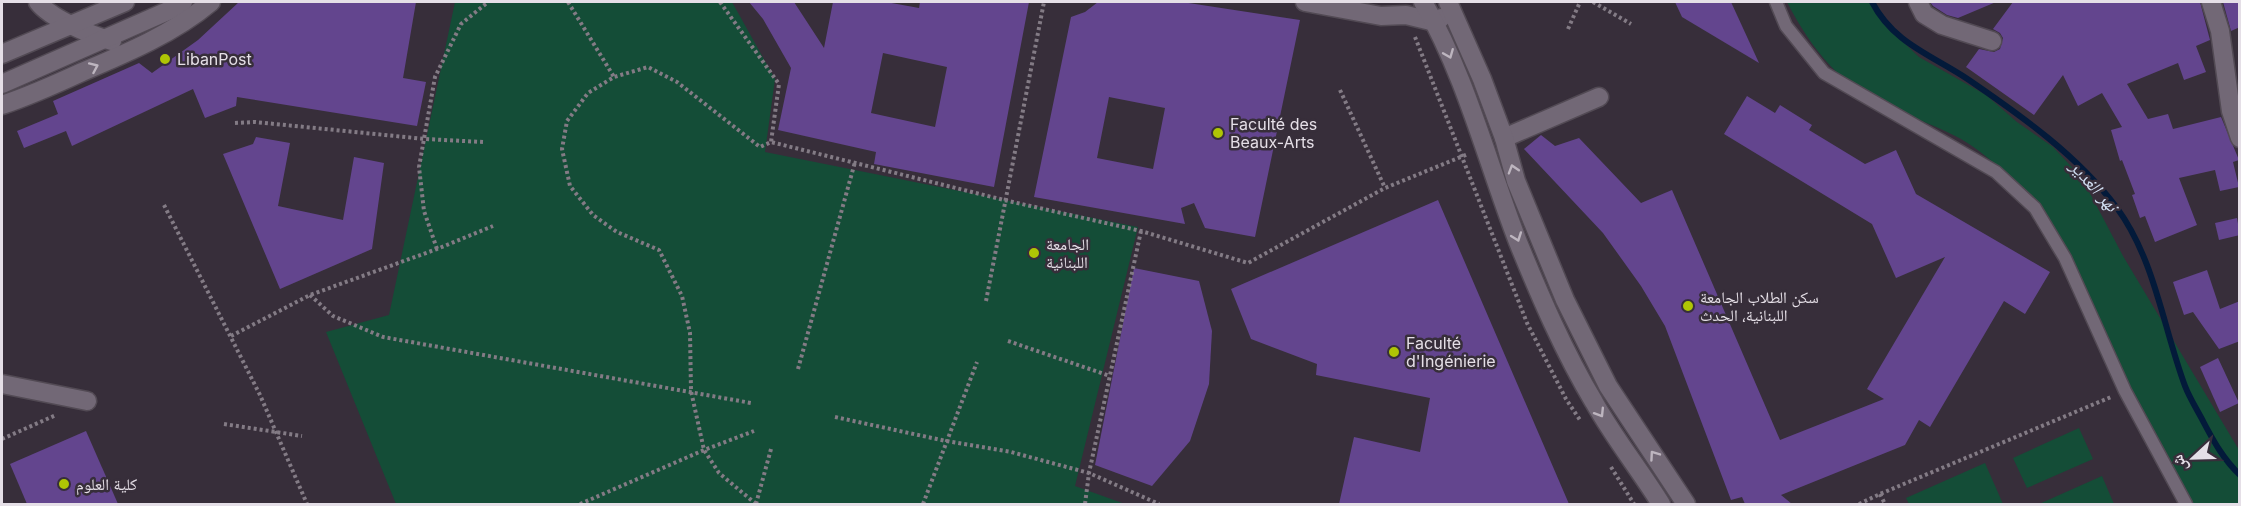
<svg xmlns="http://www.w3.org/2000/svg" width="2241" height="506" font-family="Inter,'Noto Naskh Arabic',sans-serif">
<style>
.green{fill:#144d37}
.lines{fill:none;stroke-linecap:round;stroke-linejoin:round}
.stream{stroke:#031a3a;stroke-width:6}
.building{fill:#63458e;fill-rule:evenodd}
.service-casing{stroke:#524a54;stroke-width:15}
.pedestrian-casing{stroke:#524a54;stroke-width:21}
.minor-casing{stroke:#524a54;stroke-width:21}
.path{stroke:#837b85;stroke-width:4;stroke-dasharray:3 3;stroke-linecap:butt}
.service{stroke:#726876;stroke-width:12}
.pedestrian{stroke:#726876;stroke-width:18}
.minor{stroke:#726876;stroke-width:18}
.path-bridge{stroke:#837b85;stroke-width:4;stroke-dasharray:3 3;stroke-linecap:butt}
.oneway{stroke:#bdb5bf}
.poi-dot{fill:#afc505;stroke:#372e3a;stroke-width:2}
.labels{text-anchor:middle;stroke-width:5;stroke-linejoin:round;paint-order:stroke}
.poi-label{font-size:16px;fill:#e5dfe7;stroke:#372e3a;text-anchor:start}
.water-label{font-size:18px;font-style:italic;fill:#cfdcef;stroke:#372e3a}
</style>
<rect width="100%" height="100%" fill="#372e3a"/>
<g class="green">
<polygon points="455,2 732,2 775,79 765,152 1138,227 1075,486 1125,504 396,504 326,332 389,315"/>
<path d="M1787 2H1874L1882 22 1919 57 1986 95 2017 122 2053 147 2082 178 2123 256 2239 450V504H2186L2027 194C2007 174 1986 154 1961 139 1939 127 1917 119 1894 110 1843 89 1811 49 1787 2Z"/>
<polygon points="2079,428 2093,459 2027,488 2013,458"/>
<polygon points="1985,463 2003,504 1909,504 1906,498"/>
<polygon points="2102,476 2114,504 2039,504"/>
</g>
<g class="lines">
<path class="stream" d="M1872 2C1894 44 1932 55 1969 80 2023 117 2078 156 2117 208 2155 260 2163 327 2185 386 2190 399 2198 411 2204 423 2214 442 2224 460 2240 475"/>
</g>
<g class="building">
<polygon points="239,2 416,2 403,78 426,82 417,126 237,97 236,106 205,118 193,89 72,146 66,131 24,148 17,131 58,114 53,101 139,63 152,73 198,40"/>
<path d="M749 2H794L824 48 833 2H886L919 8 920 2H1029L994 187 874 164 876 152 778 130 791 68 763 19ZM883 53 947 67 935 127 871 113Z"/>
<path d="M1098 2H1182L1300 20 1255 237 1205 228 1194 203 1181 208 1185 224 1034 197 1071 17 1085 12ZM1109 97 1165 108 1153 169 1097 158Z"/>
<polygon points="1675,2 1731,2 1759,63 1682,17"/>
<polygon points="1930,2 1996,2 1958,18 1947,15 1933,6"/>
<polygon points="2013,2 2200,2 2210,40 2196,46 2206,72 2184,80 2178,63 2127,84 2148,119 2168,114 2173,129 2221,117 2239,160 2233,162 2239,187 2220,191 2215,170 2179,178 2197,225 2155,242 2145,216 2140,218 2132,195 2135,194 2122,160 2120,161 2111,130 2122,127 2102,93 2078,106 2063,75 2034,115 1966,67 1979,49 1994,52 2000,49 2003,38 2000,33 1993,29"/>
<polygon points="2223,2 2240,2 2240,27 2231,31"/>
<polygon points="1747,96 1775,113 1780,105 1812,125 1809,130 1865,164 1896,150 1916,194 2050,272 2025,314 2004,301 1930,427 1919,420 1905,445 1781,495 1792,504 1745,504 1742,497 1731,500 1665,326 1641,286 1603,233 1524,149 1541,135 1555,146 1579,138 1641,203 1672,190 1780,440 1884,399 1867,389 1945,257 1896,278 1872,224 1724,134"/>
<polygon points="256,137 290,143 278,206 343,220 354,157 384,163 372,249 280,289 223,154 253,144"/>
<polygon points="1438,200 1569,504 1339,504 1354,437 1420,452 1430,398 1316,375 1317,364 1251,339 1231,289"/>
<polygon points="2237,218 2240,235 2219,240 2215,223"/>
<polygon points="1134,268 1199,281 1212,331 1209,384 1190,441 1152,486 1095,465"/>
<polygon points="2207,270 2220,309 2240,301 2240,341 2219,349 2193,312 2184,315 2173,282"/>
<polygon points="2218,358 2239,403 2220,412 2200,367"/>
<polygon points="86,431 118,504 27,504 10,464"/>
</g>
<g class="lines">
<defs>
<polyline id="service" points="1776,2 1786,26 1824,73 1996,172 2035,208 2065,258 2125,391 2186,504"/>
<g id="pedestrian">
<polyline points="1504,138 1599,97"/>
<polyline points="2,384 87,401"/>
</g>
<g id="minor">
<path d="M38 2C51 19 91 35 112 41"/>
<polyline points="1305,2 1381,16 1406,15 1435,22 1441,18"/>
<path d="M1423 2C1466 76 1487 162 1518 242 1540 296 1564 352 1594 402 1614 438 1640 470 1661 504"/>
<polyline points="1448,2 1482,79 1504,138 1516,181 1565,300 1608,386 1686,504"/>
<polyline points="1918,2 1924,14 1942,25 1992,41"/>
<polyline points="2211,2 2220,31 2231,111 2240,138"/>
<polyline points="2,54 125,2"/>
<polyline points="2,84 170,10 183,2"/>
<path d="M2 105C29 96 56 84 82 72 127 53 174 33 211 2"/>
</g>
</defs>
<use href="#service" class="service-casing"/>
<use href="#pedestrian" class="pedestrian-casing"/>
<use href="#minor" class="minor-casing"/>
<g class="path">
<polyline points="568,2 614,77"/>
<polyline points="720,2 779,84 771,142"/>
<polyline points="1593,2 1631,24"/>
<polyline points="1568,29 1580,2"/>
<polyline points="1415,37 1527,323 1566,399 1580,420"/>
<polyline points="1340,90 1385,188"/>
<polyline points="235,123 255,122 425,139 483,142"/>
<polyline points="164,205 260,395 307,504"/>
<polyline points="437,249 424,211 419,167 435,77 461,24 488,2"/>
<polyline points="310,295 333,316 383,337 751,403"/>
<polyline points="986,301 1044,2"/>
<polyline points="231,336 310,295 437,249 493,226"/>
<polyline points="1008,341 1110,376"/>
<polyline points="798,369 855,162"/>
<polyline points="835,417 946,441 1011,452 1089,473 1159,504"/>
<polyline points="2,439 56,415"/>
<polyline points="1611,467 1634,504"/>
<polyline points="1880,494 1885,504"/>
<polyline points="580,504 704,450 754,431"/>
<polyline points="756,504 719,473 704,450 691,391 690,333 682,296 659,250 617,232 593,215 570,186 562,149 567,121 588,93 614,77 648,67 677,82 760,147 771,142 1004,200 1141,231 1248,263 1385,188 1468,154"/>
<polyline points="756,504 771,449"/>
<polyline points="923,504 977,362"/>
<polyline points="1085,504 1089,473 1141,231"/>
<polyline points="1859,504 1880,494 2111,397"/>
</g>
<use href="#service" class="service"/>
<use href="#pedestrian" class="pedestrian"/>
<use href="#minor" class="minor"/>
<polyline class="path-bridge" points="224,424 302,436"/>
</g>
<defs><path id="oneway-chevron" d="M-2-3.5L2.5 0L-2 3.5" fill="none" stroke-width="1.6" stroke-linecap="round" stroke-linejoin="round" transform="scale(1.5)"/></defs>
<g class="oneway">
<use href="#oneway-chevron" transform="translate(1449 54) rotate(68)"/>
<use href="#oneway-chevron" transform="translate(94 67) rotate(-24)"/>
<use href="#oneway-chevron" transform="translate(1513 169) rotate(-107)"/>
<use href="#oneway-chevron" transform="translate(1517 237) rotate(70)"/>
<use href="#oneway-chevron" transform="translate(1600 413) rotate(58)"/>
<use href="#oneway-chevron" transform="translate(1654 455) rotate(-125)"/>
</g>
<g class="poi-dot">
<circle cx="165" cy="59" r="6"/>
<circle cx="1218" cy="133" r="6"/>
<circle cx="1034" cy="253" r="6"/>
<circle cx="1688" cy="306" r="6"/>
<circle cx="1394" cy="352" r="6"/>
<circle cx="64" cy="484" r="6"/>
</g>
<g class="labels">
<g class="poi-label">
<text x="177" y="65">LibanPost</text>
<text x="1230" y="130">Faculté des<tspan x="1230" dy="18">Beaux-Arts</tspan></text>
<text x="1046" y="250">الجامعة<tspan x="1046" dy="18">اللبنانية</tspan></text>
<text x="1700" y="303">سكن الطلاب الجامعة<tspan x="1700" dy="18">اللبنانية، الحدث</tspan></text>
<text x="1406" y="349">Faculté<tspan x="1406" dy="18">d'Ingénierie</tspan></text>
<text x="76" y="490">كلية العلوم</text>
</g>
<g class="water-label">
<text transform="translate(2094 186) rotate(48)" y="6">نهر الغدير</text>
</g>
</g>
<rect width="2241" height="506" fill="none" stroke="#e5dfe7" stroke-width="6"/>
<g transform="translate(2193 458) rotate(248)" stroke="#372e3a" stroke-width="4.5" paint-order="stroke">
<path d="M0-4.5L10 22L0 15L-10 22Z" fill="#e5dfe7"/>
<text y="-9" font-size="16" font-weight="bold" text-anchor="middle" fill="#e5dfe7">ش</text>
</g>
</svg>
